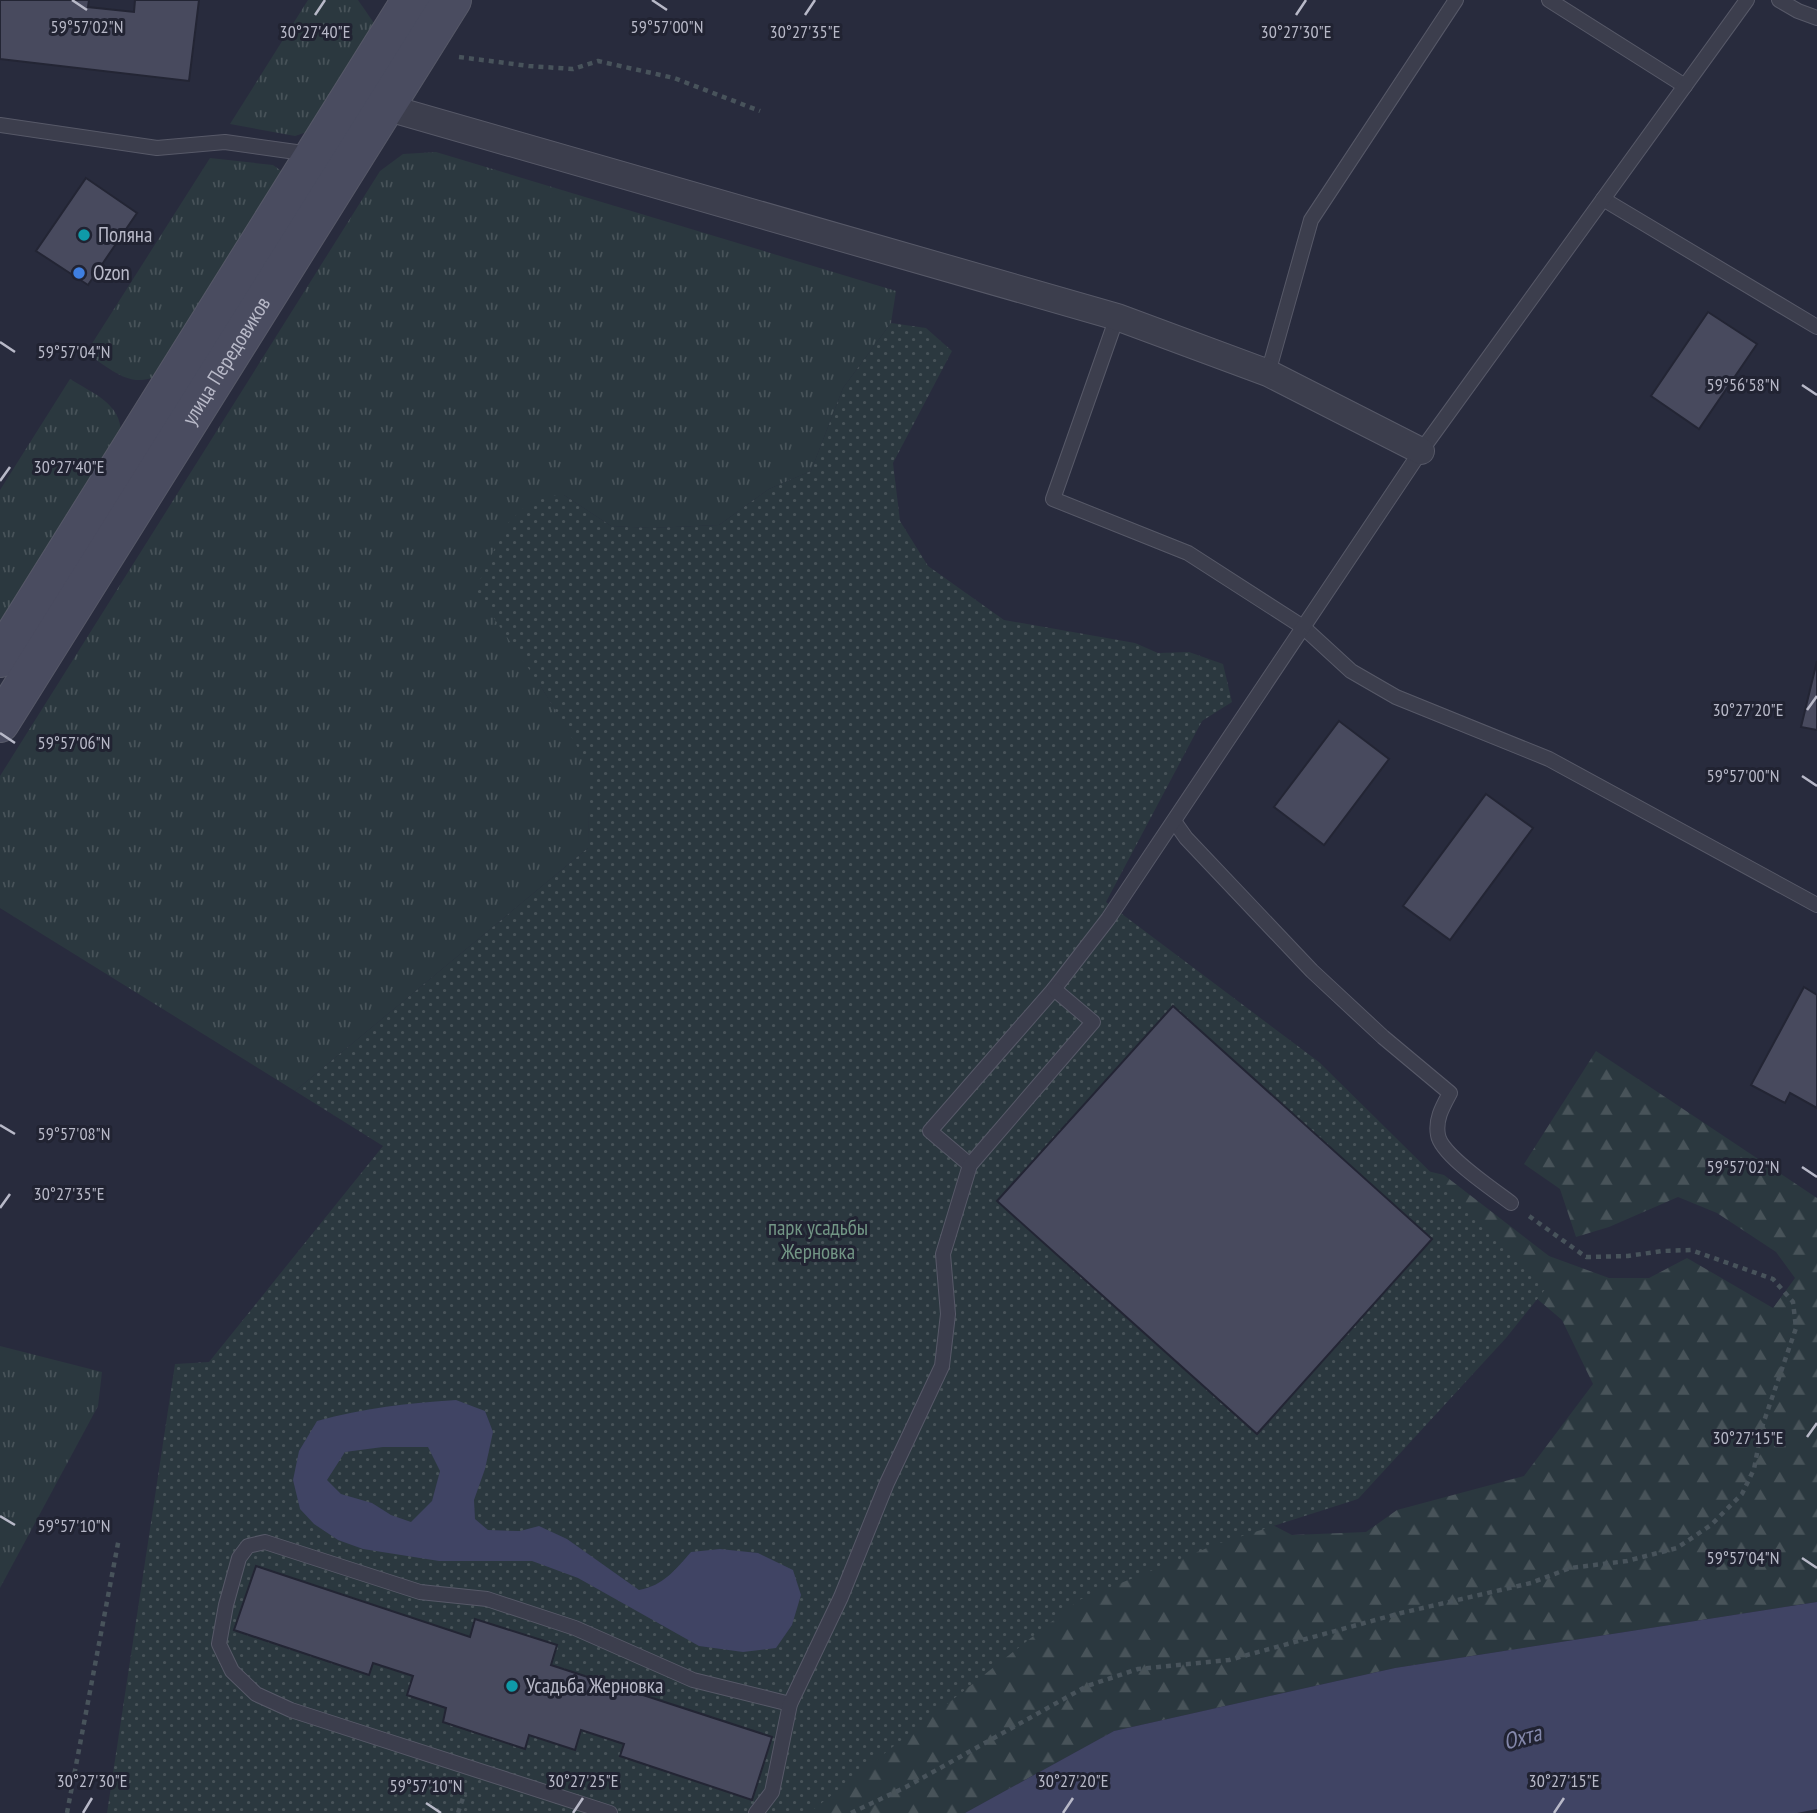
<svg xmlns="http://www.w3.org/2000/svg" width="1817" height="1813" font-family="'PT Sans Narrow',sans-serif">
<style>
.grass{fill:url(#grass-tufts)}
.forest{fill:url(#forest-firs)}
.park{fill:url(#park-dots)}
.water{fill:#404464;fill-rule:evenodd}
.building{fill:#484a5e;stroke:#232534;stroke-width:2}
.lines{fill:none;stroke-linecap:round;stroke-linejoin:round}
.service-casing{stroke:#575968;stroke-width:16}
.minor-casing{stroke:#575968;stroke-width:28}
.secondary-casing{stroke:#575968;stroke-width:40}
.path{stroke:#48535b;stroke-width:4.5;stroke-dasharray:5 5;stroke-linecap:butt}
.service{stroke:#3c3e4d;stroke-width:14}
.minor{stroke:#3c3e4d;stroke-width:26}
.secondary{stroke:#4a4c60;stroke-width:38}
.ticks{fill:none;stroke:#b8b9c8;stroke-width:2.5}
.culture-dot{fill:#0f9aa8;stroke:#212332;stroke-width:2.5}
.shop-dot{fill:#3f7fe0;stroke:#212332;stroke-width:2.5}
.labels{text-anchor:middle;stroke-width:6;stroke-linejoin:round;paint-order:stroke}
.poi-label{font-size:21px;fill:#b8b9c8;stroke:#212332;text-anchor:start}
.street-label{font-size:21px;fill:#b8b9c8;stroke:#212332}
.park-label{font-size:21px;fill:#729685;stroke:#212332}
.water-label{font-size:23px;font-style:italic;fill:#8488ab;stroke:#212332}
.ticks-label{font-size:18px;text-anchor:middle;fill:#b8b9c8;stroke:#212332;stroke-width:6;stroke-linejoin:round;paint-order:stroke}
</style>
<defs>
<pattern id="grass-tufts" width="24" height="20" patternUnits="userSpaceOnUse" patternTransform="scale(1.75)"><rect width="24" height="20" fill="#2b383f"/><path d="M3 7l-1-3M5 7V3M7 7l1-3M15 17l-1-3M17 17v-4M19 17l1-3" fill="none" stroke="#485359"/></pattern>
<pattern id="forest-firs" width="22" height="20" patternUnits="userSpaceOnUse" patternTransform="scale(1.75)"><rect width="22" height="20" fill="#2b383f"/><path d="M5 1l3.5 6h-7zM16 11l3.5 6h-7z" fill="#485359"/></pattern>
<pattern id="park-dots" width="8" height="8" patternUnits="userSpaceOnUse" patternTransform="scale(1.75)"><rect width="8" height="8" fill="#2b383f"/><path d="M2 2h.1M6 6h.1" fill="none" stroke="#485359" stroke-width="1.8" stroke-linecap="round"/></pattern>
</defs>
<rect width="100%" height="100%" fill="#282b3d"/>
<g class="grass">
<polygon points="308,0 358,0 376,26 310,131 295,136 230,124"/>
<polygon points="436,152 896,291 891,323 843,388 811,471 769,489 719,525 651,528 611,526 564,495 540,685 590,766 588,848 295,1091 0,908 0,776 380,171 403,154"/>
<path d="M210 158 273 165 284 173 157 376C129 389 110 368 86 353Z"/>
<path d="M70 379C92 393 121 403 121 433L0 626V490Z"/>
<polygon points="0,1346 102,1372 98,1406 0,1588"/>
</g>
<polygon class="forest" points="1596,1051 1817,1198 1817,1602 1395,1668 1114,1731 965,1813 772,1813 1207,1491 1292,1535 1366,1532 1397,1510 1524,1476 1593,1384 1562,1320 1457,1231 1415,1168 1444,1175 1549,1256 1609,1278 1649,1278 1687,1258 1773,1308 1795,1278 1776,1252 1717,1213 1678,1197 1609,1227 1576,1237 1560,1189 1524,1164"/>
<polygon class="park" points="891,323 926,328 952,351 893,463 900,521 928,566 1004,620 1135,643 1158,653 1189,652 1223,664 1232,702 1202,721 1106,902 1319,1062 1547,1287 1506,1338 1358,1499 1217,1544 1079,1600 809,1813 107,1813 175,1364 209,1362 383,1146 295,1091 588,848 589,766 540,685 475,591 505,526 536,496 564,495 611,526 651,528 719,525 769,489 811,471 843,388"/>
<g class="water">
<path d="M456 1400 485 1411 493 1432 485 1469 474 1500 475 1519 488 1530 520 1531 539 1526 567 1539 639 1590C664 1585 674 1571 691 1552L720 1549 758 1553 793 1570 801 1595 792 1625 776 1648 743 1652 699 1646 578 1578 532 1561H439L363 1549 338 1540 314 1524 300 1509 293 1480 299 1451 317 1421C363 1408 409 1403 456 1400ZM383 1447H428L440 1471 432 1501 411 1522 391 1515 372 1503 341 1494 327 1480 345 1452Z"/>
<polygon points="1817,1602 1817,1809 1797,1813 965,1813 1114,1731 1395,1668"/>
</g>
<g class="building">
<polygon points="0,0 89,0 88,7 134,12 135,0 199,0 189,81 0,59"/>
<polygon points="86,178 137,213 88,285 36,251"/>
<polygon points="1708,312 1757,344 1699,429 1651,396"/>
<polygon points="1817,661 1817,730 1801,727"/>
<polygon points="1339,721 1389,759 1324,845 1274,807"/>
<polygon points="1486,794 1533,828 1450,940 1403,906"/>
<polygon points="1804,987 1817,995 1817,1108 1790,1093 1785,1103 1751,1085"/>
<polygon points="1173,1006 1432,1239 1257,1434 997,1201"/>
<polygon points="256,1566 470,1637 475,1619 557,1645 551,1665 772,1737 752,1800 620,1756 624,1744 581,1730 575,1750 529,1735 525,1749 443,1722 446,1708 407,1695 413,1676 373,1663 369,1675 234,1630"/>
</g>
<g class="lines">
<defs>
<g id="service">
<polyline points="1549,0 1685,86"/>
<polyline points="1779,0 1798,11 1817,18"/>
<polyline points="0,125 157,148 225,142 296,152 309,161"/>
<polyline points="1603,199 1817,327"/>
<polyline points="1117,317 1053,499 1188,553 1303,627 1351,671 1396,697 1549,759 1817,905"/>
<polyline points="1268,373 1311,220 1456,0"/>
<path d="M1174 821 1186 838 1312 971 1383 1037 1450 1093C1443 1106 1435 1119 1438 1135 1441 1155 1494 1190 1511 1203"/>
<polyline points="970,1165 930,1131 1054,989 1108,919 1421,451 1747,0"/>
<polyline points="610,1813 291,1710 256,1694 232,1671 219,1644 226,1605 239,1558 248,1546 265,1542 420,1592 487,1599 575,1628 693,1680 790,1704"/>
<polyline points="756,1813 772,1792 790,1704 841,1597 887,1483 942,1366 948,1314 943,1254 970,1165 1093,1022 1054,989"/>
</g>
<polyline id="minor" points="385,107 1117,317 1268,373 1421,451"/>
<g id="secondary">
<polyline points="0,658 411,0"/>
<path id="s1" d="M0 723 452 0"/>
</g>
</defs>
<use href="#service" class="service-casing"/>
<use href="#minor" class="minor-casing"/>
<use href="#secondary" class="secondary-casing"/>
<g class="path">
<polyline points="459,57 529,66 573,69 598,61 674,78 760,111"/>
<polyline points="67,1813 119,1538"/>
<polyline points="458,1813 465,1792"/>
<polyline points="851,1813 906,1787 1087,1686 1138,1669 1229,1660 1401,1613 1531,1583 1570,1568 1627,1561 1677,1548 1711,1525 1742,1494 1754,1469 1762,1427 1796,1328 1793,1302 1773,1279 1691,1250 1662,1251 1628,1256 1586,1257 1529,1216"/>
</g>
<use href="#service" class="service"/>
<use href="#minor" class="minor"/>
<use href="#secondary" class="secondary"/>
</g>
<path class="ticks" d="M72 0 87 10M652 0 667 10M315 15 325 0M805 15 815 0M1296 15 1306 0M0 342 15 352M1802 385 1817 395M0 481 10 467M1807 710 1817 696M0 733 15 743M1802 776 1817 786M0 1125 15 1134M1802 1167 1817 1177M0 1208 10 1194M1807 1437 1817 1423M0 1516 15 1525M1802 1558 1817 1568M426 1803 441 1813M83 1813 92 1798M573 1813 583 1798M1063 1813 1073 1798M1554 1813 1564 1798"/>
<g class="culture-dot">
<circle cx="84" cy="235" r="7"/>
<circle cx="512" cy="1686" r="7"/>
</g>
<circle class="shop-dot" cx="79" cy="273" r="7"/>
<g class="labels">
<g class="poi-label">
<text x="98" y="242">Поляна</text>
<text x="93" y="280">Ozon</text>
<text x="526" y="1693">Усадьба Жерновка</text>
</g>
<g class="street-label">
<text dy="7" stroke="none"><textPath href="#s1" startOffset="427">улица Передовиков</textPath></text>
</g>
<g class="park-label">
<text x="818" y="1235">парк усадьбы<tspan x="818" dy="24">Жерновка</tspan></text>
</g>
<g class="water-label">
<text transform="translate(1522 1737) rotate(-15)" y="8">Охта</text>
</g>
</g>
<g class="ticks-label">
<text x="87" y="33">59°57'02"N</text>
<text x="667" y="33">59°57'00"N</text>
<text x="315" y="38">30°27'40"E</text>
<text x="805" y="38">30°27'35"E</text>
<text x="1296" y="38">30°27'30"E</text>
<text x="74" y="358">59°57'04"N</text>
<text x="1743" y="391">59°56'58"N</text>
<text x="69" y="473">30°27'40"E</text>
<text x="1748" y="716">30°27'20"E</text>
<text x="74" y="749">59°57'06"N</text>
<text x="1743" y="782">59°57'00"N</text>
<text x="74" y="1140">59°57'08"N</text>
<text x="1743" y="1173">59°57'02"N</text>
<text x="69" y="1200">30°27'35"E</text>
<text x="1748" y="1444">30°27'15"E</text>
<text x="74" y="1532">59°57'10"N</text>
<text x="1743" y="1564">59°57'04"N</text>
<text x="92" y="1787">30°27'30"E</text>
<text x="583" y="1787">30°27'25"E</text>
<text x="1073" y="1787">30°27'20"E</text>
<text x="1564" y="1787">30°27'15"E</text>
<text x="426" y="1792">59°57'10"N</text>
</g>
</svg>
